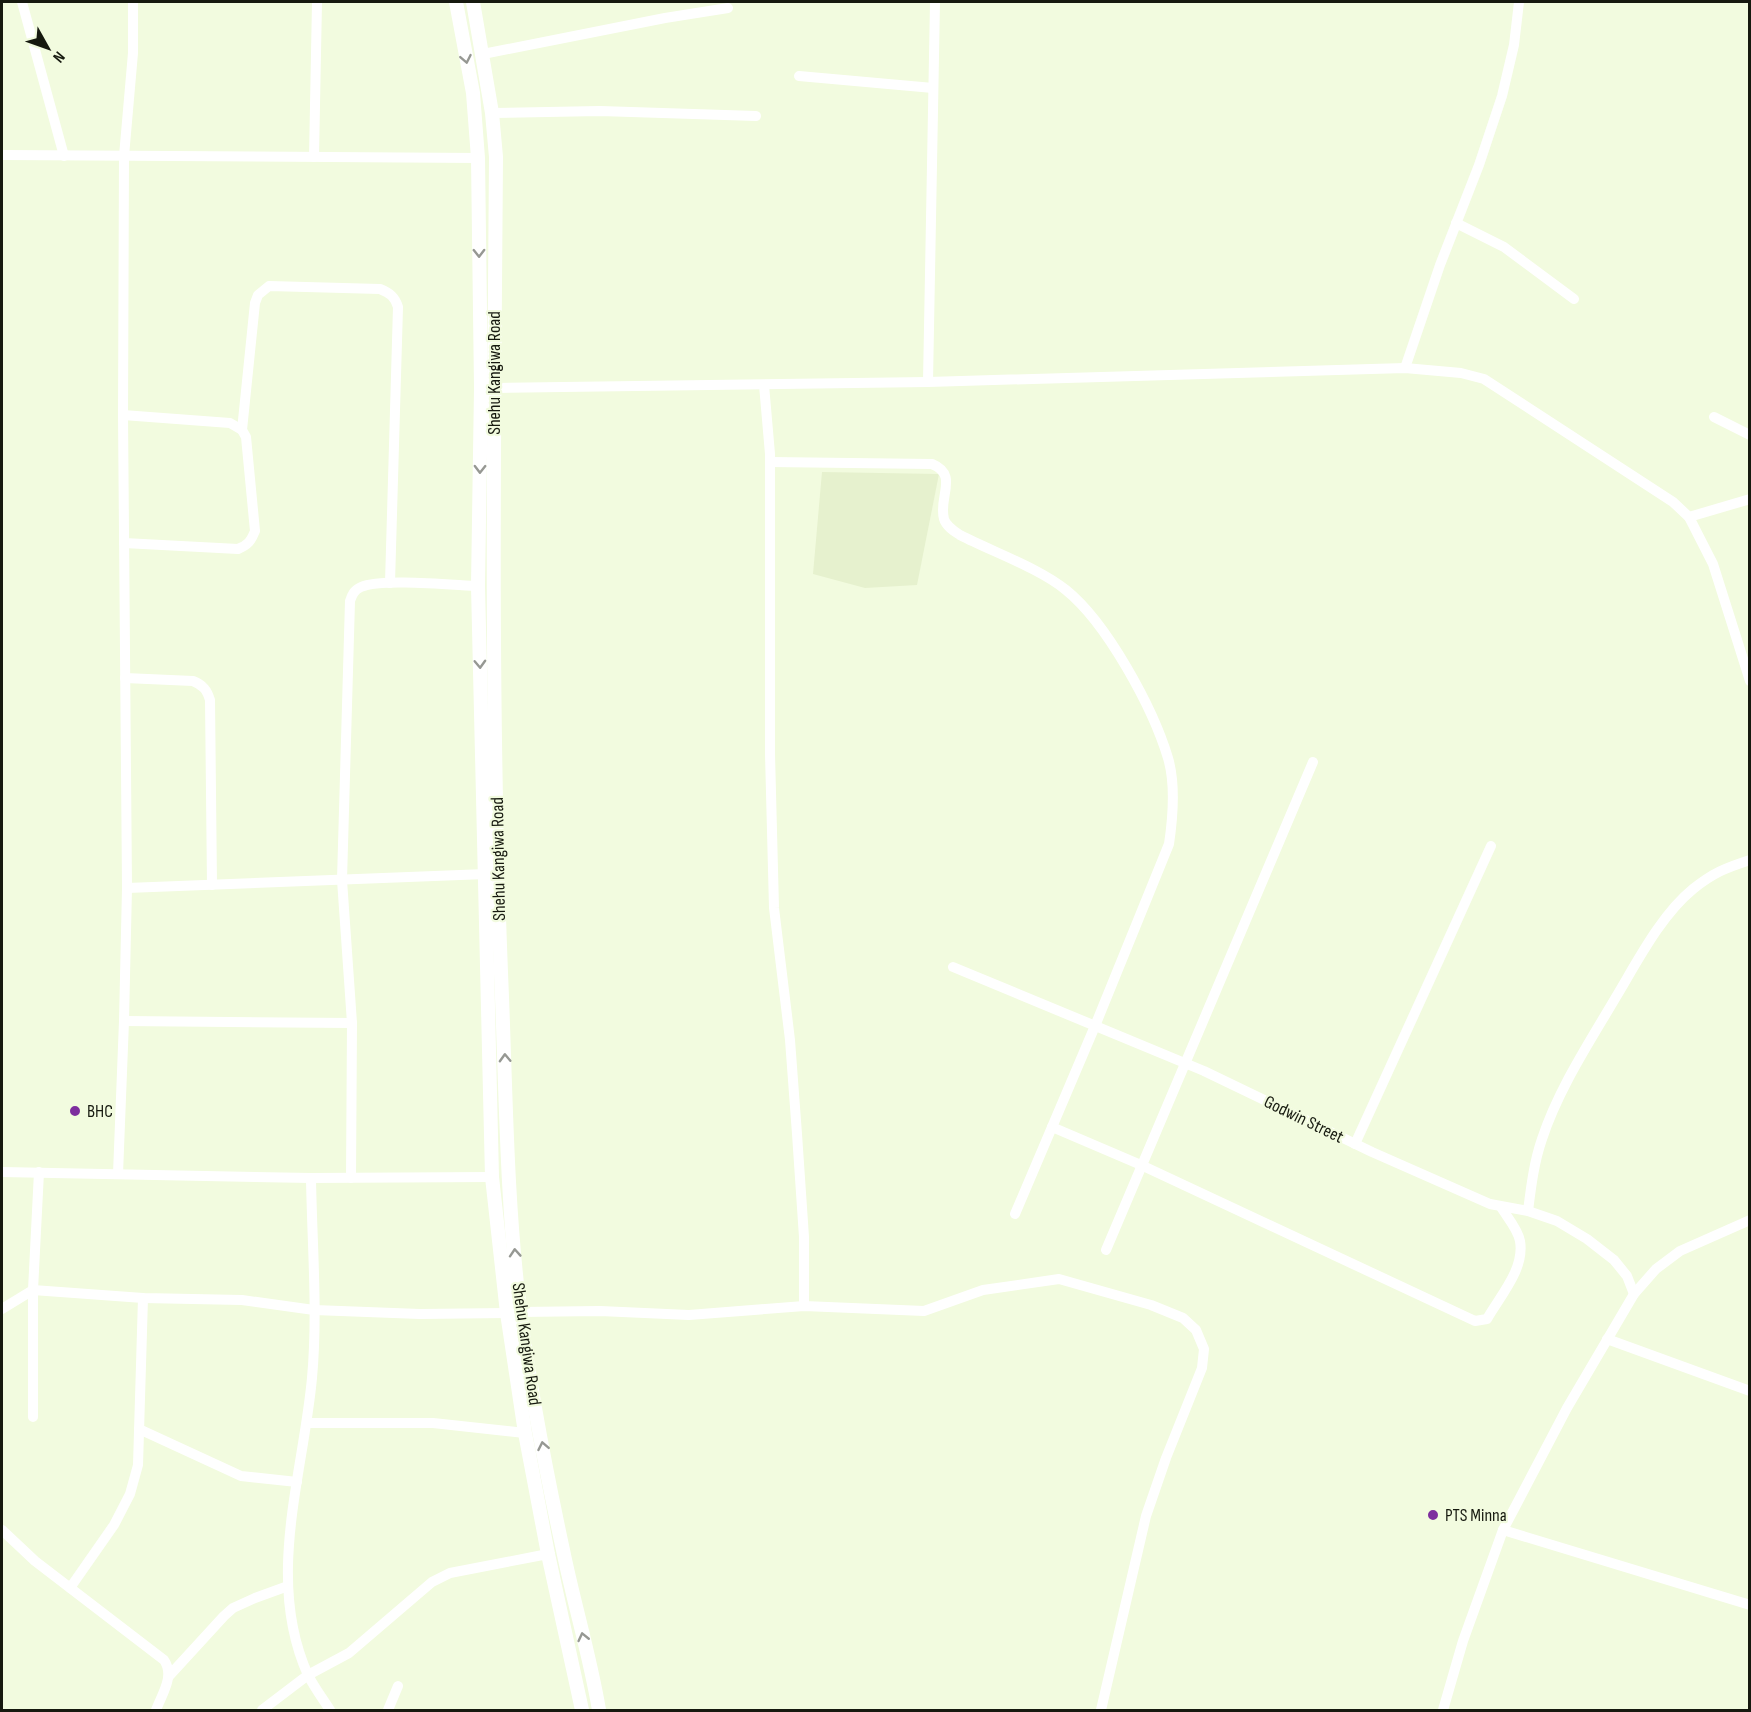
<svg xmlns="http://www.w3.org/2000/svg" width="1751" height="1712" font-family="'Sofia Sans Condensed',sans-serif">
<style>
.built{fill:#e6f1ce}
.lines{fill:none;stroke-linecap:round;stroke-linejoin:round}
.minor{stroke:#fff;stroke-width:10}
.major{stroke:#fff;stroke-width:14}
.oneway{stroke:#969893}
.poi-dot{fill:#7d2d9e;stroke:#f2fbdf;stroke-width:2}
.labels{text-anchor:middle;stroke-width:4.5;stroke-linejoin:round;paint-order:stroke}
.street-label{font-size:18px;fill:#16190f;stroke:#f2fbdf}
.poi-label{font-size:18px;fill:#16190f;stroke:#f2fbdf;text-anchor:start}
</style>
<rect width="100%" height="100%" fill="#f2fbdf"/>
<polygon class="built" points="822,472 939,474 917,585 865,588 813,574"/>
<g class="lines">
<g class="minor">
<polyline points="22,2 64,156"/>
<polyline points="483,54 665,18 728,8"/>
<polyline points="799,76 933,88"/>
<polyline points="492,113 600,111 756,116"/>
<polyline points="2,155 478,158"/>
<polyline points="314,157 317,2"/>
<polyline points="1456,223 1504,247 1574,299"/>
<polyline points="1405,368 1440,265 1479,165 1502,96 1514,45 1519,2"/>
<polyline points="928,382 935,2"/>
<polyline points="764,385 770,454 770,754 774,908 790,1040 797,1134 804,1237 804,1306"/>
<polyline points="495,388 928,382 1405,368 1461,373 1484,379 1673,502 1689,517 1713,564 1750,681"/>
<path d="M123 415 230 423 242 430 246 437 255 531C251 541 248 545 238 549L124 543"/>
<polyline points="1714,417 1750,435"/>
<path d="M242 430 255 303 258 295 269 286 380 289C390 293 395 297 398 307L390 583"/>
<path d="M770 462 932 464C959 475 938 497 944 519 946 526 954 531 960 535 993 552 1039 568 1066 590 1107 623 1153 708 1168 758 1176 785 1173 817 1169 844L1095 1026 1015 1214"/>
<polyline points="1689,517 1750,499"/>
<path d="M125 678 193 681C203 685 207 690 210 700L212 885"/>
<polyline points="127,888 486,874"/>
<polyline points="953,967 1204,1071 1372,1152 1490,1204 1528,1211 1557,1221 1587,1239 1614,1260 1627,1276 1634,1294"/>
<polyline points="124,1021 352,1023"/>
<path d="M1052 1127 1141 1165 1475 1321 1487 1319C1500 1296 1525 1269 1520 1241 1518 1229 1507 1217 1501 1207"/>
<polyline points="1355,1144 1491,846"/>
<polyline points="2,1172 311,1178 492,1177"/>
<polyline points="118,1174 124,1021 127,888 123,415 124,156 133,53 133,2"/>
<path d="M311 1178C312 1244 318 1312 312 1378 303 1476 265 1580 308 1675 314 1687 323 1699 330 1710"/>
<path d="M351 1178 352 1023 342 880 350 601C352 595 354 590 361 587 381 578 453 585 478 586"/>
<path d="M1528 1211C1531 1187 1534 1162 1542 1139 1559 1088 1589 1043 1616 997 1637 962 1661 915 1693 889 1713 873 1725 868 1750 860"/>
<polyline points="1106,1250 1313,762"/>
<polyline points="2,1309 33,1290 143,1298 242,1300 314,1310 420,1314 507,1313"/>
<polyline points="520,1312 600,1311 689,1315 804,1306 924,1311 983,1290 1059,1279 1151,1305 1183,1318 1196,1330 1204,1349 1202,1368 1166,1458 1146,1516 1101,1710"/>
<polyline points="1607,1339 1750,1391"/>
<polyline points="33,1417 33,1290 39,1172"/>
<polyline points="307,1423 433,1423 525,1433"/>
<polyline points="139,1429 241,1476 297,1482"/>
<path d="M2 1530 35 1561 164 1660C175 1676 162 1694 156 1710"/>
<polyline points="1503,1530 1750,1605"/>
<polyline points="70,1588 114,1525 130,1494 138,1465 143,1298"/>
<polyline points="169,1676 224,1616 233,1608 255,1598 288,1586"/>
<polyline points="262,1710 308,1675 349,1653 432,1582 450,1573 548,1554"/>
<polyline points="388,1710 398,1686"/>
<polyline points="1443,1710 1463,1641 1503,1530 1567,1408 1634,1294 1656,1269 1680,1251 1750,1220"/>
</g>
<g class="major">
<polyline points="456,2 473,93 478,158 481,388 478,586 492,1177 507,1313 525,1433 548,1554 582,1710"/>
<path d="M473 2 492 113 496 157C494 437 490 717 502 997 506 1101 507 1207 520 1310 530 1390 546 1471 563 1550 574 1604 590 1656 599 1710"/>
</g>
</g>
<defs><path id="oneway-chevron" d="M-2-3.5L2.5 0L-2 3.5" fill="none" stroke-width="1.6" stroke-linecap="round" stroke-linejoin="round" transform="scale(1.5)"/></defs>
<g class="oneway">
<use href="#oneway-chevron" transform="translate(466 59) rotate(79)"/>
<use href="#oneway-chevron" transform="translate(479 253) rotate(89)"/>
<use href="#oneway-chevron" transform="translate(480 469) rotate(91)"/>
<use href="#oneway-chevron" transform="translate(480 664) rotate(88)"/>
<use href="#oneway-chevron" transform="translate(505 1058) rotate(-92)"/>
<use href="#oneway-chevron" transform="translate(515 1253) rotate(-94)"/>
<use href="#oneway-chevron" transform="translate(543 1446) rotate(-101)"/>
<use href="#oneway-chevron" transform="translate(583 1637) rotate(-103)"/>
</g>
<g class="poi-dot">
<circle cx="75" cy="1111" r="6"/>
<circle cx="1433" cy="1515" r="6"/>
</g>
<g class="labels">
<g class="street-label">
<text transform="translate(494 373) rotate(-90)" y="6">Shehu Kangiwa Road</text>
<text transform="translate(498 859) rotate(-91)" y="6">Shehu Kangiwa Road</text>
<text transform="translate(1304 1119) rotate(26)" y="6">Godwin Street</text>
<text transform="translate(527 1344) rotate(82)" y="6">Shehu Kangiwa Road</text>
</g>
<g class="poi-label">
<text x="87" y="1117">BHC</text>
<text x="1445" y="1521">PTS Minna</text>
</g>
</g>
<rect width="1751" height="1712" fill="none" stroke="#16190f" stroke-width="6"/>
<g transform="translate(48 48) rotate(130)" stroke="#f2fbdf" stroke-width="4.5" paint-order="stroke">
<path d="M0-4.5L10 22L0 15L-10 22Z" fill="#16190f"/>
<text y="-9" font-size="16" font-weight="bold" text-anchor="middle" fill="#16190f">N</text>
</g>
</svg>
